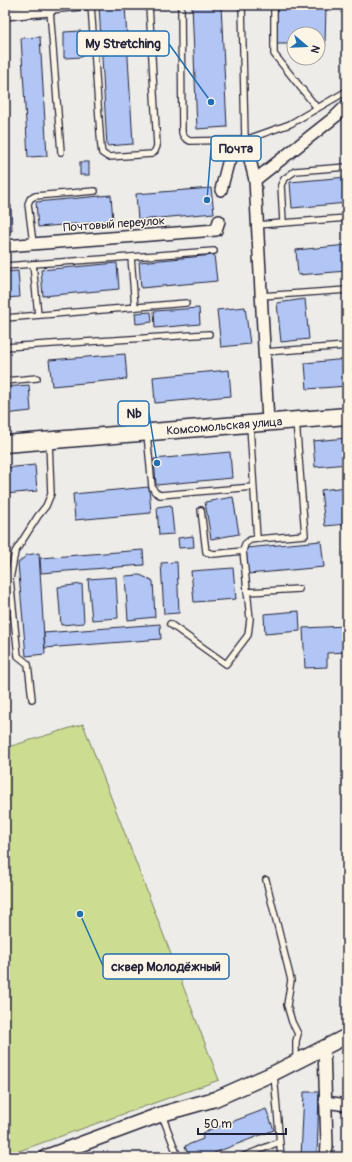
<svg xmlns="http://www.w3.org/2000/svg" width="352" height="1162" font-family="Pangolin,sans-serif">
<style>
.green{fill:#ccdd91;stroke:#778066}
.building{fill:#b1c6f5;stroke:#22223b}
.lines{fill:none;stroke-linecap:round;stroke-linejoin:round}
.service-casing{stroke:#22223b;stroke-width:8}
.minor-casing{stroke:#22223b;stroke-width:14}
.tertiary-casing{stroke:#22223b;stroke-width:17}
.secondary-casing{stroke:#22223b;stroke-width:19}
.service{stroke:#fcf5e5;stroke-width:5.5}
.minor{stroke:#fcf5e5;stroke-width:11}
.tertiary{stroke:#fcf5e5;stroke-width:14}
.secondary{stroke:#fcf5e5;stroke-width:16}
.labels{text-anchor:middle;stroke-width:3;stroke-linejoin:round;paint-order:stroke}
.street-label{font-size:12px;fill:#22223b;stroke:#fcf5e5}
.leader{fill:none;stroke:#1f6fb2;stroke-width:1.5}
.callout-dot{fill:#1f6fb2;stroke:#fcf5e5;stroke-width:1.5}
.callout{fill:#fcf5e5;stroke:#1f6fb2;stroke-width:1.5}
.callout-label{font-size:13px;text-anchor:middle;font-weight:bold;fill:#22223b}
</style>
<rect width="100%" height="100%" fill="#edece8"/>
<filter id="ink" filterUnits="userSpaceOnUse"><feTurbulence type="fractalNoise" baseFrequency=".025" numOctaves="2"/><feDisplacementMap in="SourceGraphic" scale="8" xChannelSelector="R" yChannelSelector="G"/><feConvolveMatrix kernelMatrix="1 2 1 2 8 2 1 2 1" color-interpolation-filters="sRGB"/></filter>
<g filter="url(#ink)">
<polygon class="green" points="83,724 219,1080 5,1156 5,748"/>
<g class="building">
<polygon points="99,5 125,5 133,144 107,146"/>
<polygon points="192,5 221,5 227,127 197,129"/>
<polygon points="277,5 326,5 325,45 318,45 318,34 294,34 294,44 276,44"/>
<polygon points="81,31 82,57 64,58 64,32"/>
<polygon points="40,37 47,156 28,157 21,38"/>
<rect x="80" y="162" width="9" height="13"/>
<polygon points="347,177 347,203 292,208 290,182"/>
<polygon points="211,188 214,213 138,220 136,194"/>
<polygon points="111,195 113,221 38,227 36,202"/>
<polygon points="5,205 11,205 12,231 5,231"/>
<polygon points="347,245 347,271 298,275 296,250"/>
<polygon points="214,255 217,281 141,288 139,262"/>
<polygon points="117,263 119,289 43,296 41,270"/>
<polygon points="18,271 20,297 5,298 5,272"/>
<polygon points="305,299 309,339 281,342 277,303"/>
<polygon points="245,307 250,344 221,347 217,310"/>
<polygon points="199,308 200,324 155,328 154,311"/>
<polygon points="151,312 152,322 136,324 135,313"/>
<polygon points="125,354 127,379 52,386 49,360"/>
<polygon points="347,359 347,386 307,389 305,363"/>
<polygon points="229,370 231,396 155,403 153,377"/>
<polygon points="29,385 31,411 5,414 5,387"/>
<polygon points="347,438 347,464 315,467 313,441"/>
<polygon points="230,452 232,478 156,485 154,459"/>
<polygon points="35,465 37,491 5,494 5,468"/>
<polygon points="149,487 151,513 75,520 73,494"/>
<polygon points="347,487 347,524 325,526 321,490"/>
<polygon points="233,497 239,534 211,539 205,502"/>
<polygon points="171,505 174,534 159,535 157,507"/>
<polygon points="193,536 194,547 179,548 178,538"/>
<polygon points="321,541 324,567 248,574 246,548"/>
<polygon points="143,550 144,565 41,573 40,558"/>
<polygon points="344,552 347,552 347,568 345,568"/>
<polygon points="39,553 45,654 26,656 18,563 27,555"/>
<polygon points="177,562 179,613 164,614 161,563"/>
<polygon points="233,568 236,599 194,602 191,571"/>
<polygon points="344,573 347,573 347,590 345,591"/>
<polygon points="140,575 153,581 155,617 128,620 125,576"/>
<polygon points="116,577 118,618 92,620 88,579"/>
<polygon points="82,584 84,623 61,625 58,587"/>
<polygon points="299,611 300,631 265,634 264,614"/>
<polygon points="160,624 161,639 45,648 44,633"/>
<polygon points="347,626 347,652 327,653 327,667 305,668 303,628"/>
<polygon points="304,1092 319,1092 317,1157 301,1157"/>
<polygon points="266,1109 274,1130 214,1153 215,1157 189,1157 185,1146 203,1139 202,1133"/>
</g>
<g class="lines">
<defs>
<g id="service">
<polyline points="91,5 101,147 102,153 108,157 152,154 155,151 157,146 149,5"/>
<polyline points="181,5 182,133 185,138 190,141 245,140 290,124 347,91"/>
<polyline points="242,5 245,140"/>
<polyline points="274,5 274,54 317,108"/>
<polyline points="61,152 50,10 91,6"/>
<polyline points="283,222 281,185 284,179 295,171 347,167"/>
<polyline points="257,225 347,218"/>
<polyline points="33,243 28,204 30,199 35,196 95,191"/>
<polyline points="131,257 135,307"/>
<polyline points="33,264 38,315"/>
<polyline points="5,266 214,251"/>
<polyline points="261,296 347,290"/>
<polyline points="5,318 186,303"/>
<polyline points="5,347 209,334"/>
<polyline points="264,352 347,346"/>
<polyline points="5,381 37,378"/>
<polyline points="250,426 257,539"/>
<polyline points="147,434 152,487 155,492 160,495 253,487"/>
<polyline points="201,510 206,552 214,554 243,551"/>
<polyline points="247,592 299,589"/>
<polyline points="170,624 226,664 248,635 250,619 243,551 245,544 250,540 257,539 305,535 296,421"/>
<polyline points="32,699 28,664 18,656 10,579 15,552 38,516 46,506 51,494 49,442"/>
<polyline points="266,880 291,980 287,1005 292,1022 298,1034 296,1041 296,1060"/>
<polyline points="274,1074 281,1157"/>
<polyline points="162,1115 178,1157"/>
<polyline points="242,1157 279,1142"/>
</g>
<g id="minor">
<polyline points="5,14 50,10 53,5"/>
<polyline points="255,180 336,116 347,105"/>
<polyline points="221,190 228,163 245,140 255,180 268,422"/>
<polyline points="5,246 216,230 219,221"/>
<polyline points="324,1048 327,1145 326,1157"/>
<polyline points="325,1102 347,1105"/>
</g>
<polyline id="tertiary" points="46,1157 162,1114 215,1099 274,1073 347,1036"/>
<g id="secondary">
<path id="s1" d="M5 444 347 416"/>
</g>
</defs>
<use href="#service" class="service-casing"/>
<use href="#minor" class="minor-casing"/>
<use href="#tertiary" class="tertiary-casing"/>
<use href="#secondary" class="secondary-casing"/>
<use href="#service" class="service"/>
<use href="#minor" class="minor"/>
<use href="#tertiary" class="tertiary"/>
<use href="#secondary" class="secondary"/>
</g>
</g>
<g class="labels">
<g class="street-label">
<text transform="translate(114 224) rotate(-4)" y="4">Почтовый переулок</text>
<text dy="4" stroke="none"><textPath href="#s1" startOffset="220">Комсомольская улица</textPath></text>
</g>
</g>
<path class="leader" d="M211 102L169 44M207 200L211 149M157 463L149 413M80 914L103 966"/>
<g class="callout-dot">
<circle cx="211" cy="102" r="4"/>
<circle cx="207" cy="200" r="4"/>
<circle cx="157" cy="463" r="4"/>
<circle cx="80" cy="914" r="4"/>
</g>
<g class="callout">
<rect x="77" y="31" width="92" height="25" rx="4"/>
<rect x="211" y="136" width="50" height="25" rx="4"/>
<rect x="118" y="401" width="31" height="25" rx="4"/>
<rect x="103" y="954" width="126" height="25" rx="4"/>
</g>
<g class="callout-label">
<text x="123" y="48">My Stretching</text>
<text x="236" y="153">Почта</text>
<text x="134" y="418">Nb</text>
<text x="166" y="971">сквер Молодёжный</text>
</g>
<rect width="352" height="1162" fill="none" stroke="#fcf5e5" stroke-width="20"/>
<rect x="10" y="10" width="332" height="1142" fill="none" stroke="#22223b" stroke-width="1.5" filter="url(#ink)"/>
<g transform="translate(306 46) rotate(109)"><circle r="19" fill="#fcf5e5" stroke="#a5a1a1"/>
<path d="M0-3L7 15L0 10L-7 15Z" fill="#1f6fb2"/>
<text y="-6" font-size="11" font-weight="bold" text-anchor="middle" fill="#22223b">N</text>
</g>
<path d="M198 1128v6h88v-6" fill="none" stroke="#22223b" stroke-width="2"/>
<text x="204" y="1128" font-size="12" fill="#22223b" stroke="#fcf5e5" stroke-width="3" paint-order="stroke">50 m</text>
</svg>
